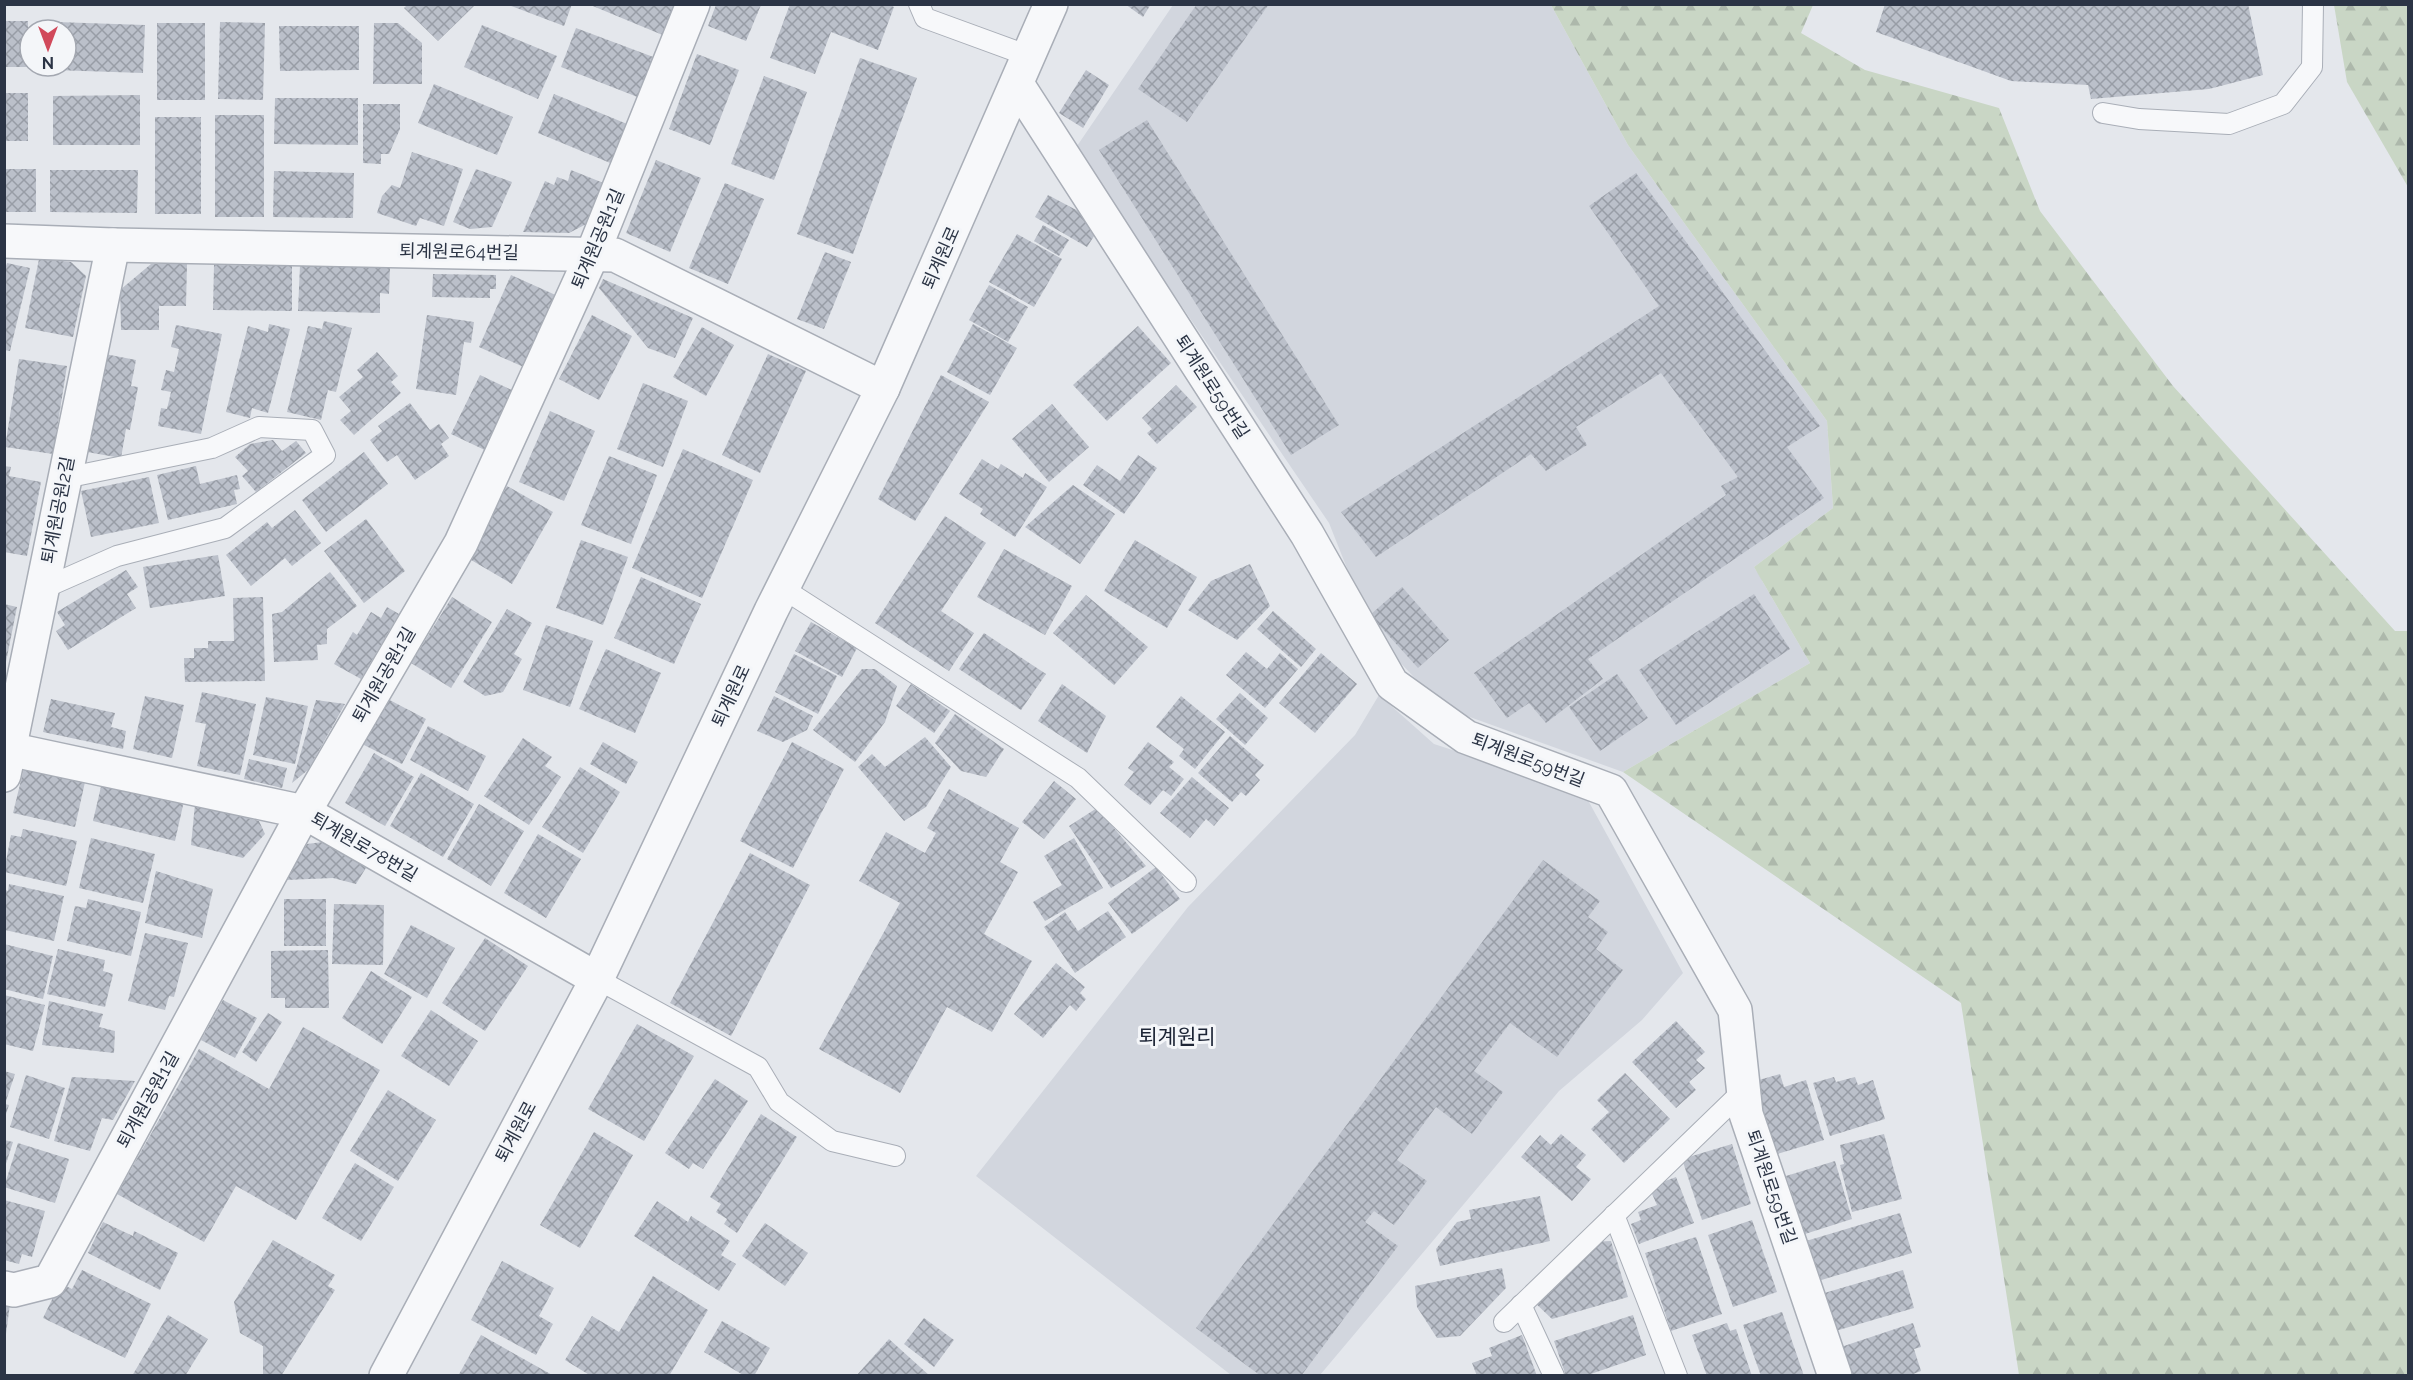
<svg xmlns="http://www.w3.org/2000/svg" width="2413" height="1380" font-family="Raleway,'Noto Sans KR',sans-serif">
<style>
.built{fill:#d2d6de}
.forest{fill:url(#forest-firs)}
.building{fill:url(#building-cross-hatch)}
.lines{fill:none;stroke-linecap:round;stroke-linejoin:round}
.service-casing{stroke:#a9aeb7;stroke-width:22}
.minor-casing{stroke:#a9aeb7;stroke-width:36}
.tertiary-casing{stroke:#a9aeb7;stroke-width:36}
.service{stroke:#f7f8fa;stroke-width:20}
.minor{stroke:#f7f8fa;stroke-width:33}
.tertiary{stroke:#f7f8fa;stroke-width:33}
.labels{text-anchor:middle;stroke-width:6;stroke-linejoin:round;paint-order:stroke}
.street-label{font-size:18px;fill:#2b3445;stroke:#f4f6f9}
.quarter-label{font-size:21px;fill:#1d2536;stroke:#f4f6f9}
</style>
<defs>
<pattern id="forest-firs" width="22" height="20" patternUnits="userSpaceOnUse" patternTransform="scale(1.5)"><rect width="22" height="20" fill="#c9d6c5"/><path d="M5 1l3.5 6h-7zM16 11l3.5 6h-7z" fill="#adb8ab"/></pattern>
<pattern id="building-cross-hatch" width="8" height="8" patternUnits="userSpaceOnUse" patternTransform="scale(1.5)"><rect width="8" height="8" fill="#bbc0ca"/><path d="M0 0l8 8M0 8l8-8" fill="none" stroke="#989da6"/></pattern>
</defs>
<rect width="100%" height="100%" fill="#e4e7ec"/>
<g class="built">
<polygon points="1173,5 1551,5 1628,145 1827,421 1833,508 1754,567 1810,663 1623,772 1442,707 1395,657 1362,606 1329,523 1075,149"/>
<polygon points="1379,695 1434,744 1584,793 1683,973 1642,1020 1559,1091 1320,1375 1231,1375 976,1176 1188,907 1355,735"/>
</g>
<g class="forest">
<polygon points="1551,5 1813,5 1801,33 1865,70 1999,108 2040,211 2173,386 2395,631 2408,631 2408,1375 2019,1375 1961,1003 1623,772 1810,663 1754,567 1833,508 1827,421 1628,145"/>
<polygon points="2334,5 2408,5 2408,187 2347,82"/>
</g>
<g class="building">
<polygon points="408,4 476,4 438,41 404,8"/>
<polygon points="506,4 572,4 564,26"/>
<polygon points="588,4 677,4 665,36"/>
<polygon points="790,4 888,4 894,7 878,50 831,32 815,74 770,58"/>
<polygon points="1125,4 1151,4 1143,17"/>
<polygon points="1197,4 1269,4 1187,122 1138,89"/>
<polygon points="1885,4 2248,4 2263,75 2209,89 2091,99 2088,85 2011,81 1876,32"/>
<polygon points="716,5 761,5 746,41 708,26"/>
<rect x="4" y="21" width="24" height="46"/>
<polygon points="56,22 145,25 143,73 54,70 54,66 66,66 66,30 55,30"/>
<polygon points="220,22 265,23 263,100 218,99"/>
<rect x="157" y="23" width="48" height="77"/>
<polygon points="374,23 398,23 422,43 422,84 373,84"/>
<polygon points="482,25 557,56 538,99 464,67"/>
<polygon points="279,26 359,26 359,70 280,71"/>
<polygon points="576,28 656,58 640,98 561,67"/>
<polygon points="697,54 739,70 710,145 669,129"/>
<polygon points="860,58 917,78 853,254 797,234"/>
<polygon points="1086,70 1109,85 1083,128 1059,113"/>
<polygon points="764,76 807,92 774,180 731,164"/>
<polygon points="434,84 513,117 497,155 418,123"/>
<rect x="4" y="93" width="24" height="48"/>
<polygon points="554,94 632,126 615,165 538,133"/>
<polygon points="140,95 140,145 53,145 53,96"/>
<polygon points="275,98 358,98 358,145 274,144"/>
<polygon points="363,104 400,104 400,129 389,154 381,154 381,164 363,163"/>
<rect x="215" y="115" width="49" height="102"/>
<rect x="155" y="117" width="46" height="97"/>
<polygon points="1147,120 1339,425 1291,455 1099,150"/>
<polygon points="412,152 463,169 444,226 420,218 416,226 377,213 382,196 392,185 400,188"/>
<polygon points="656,160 701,178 670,252 626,233"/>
<rect x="5" y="169" width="31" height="43"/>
<polygon points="476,169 512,182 492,227 470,229 453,222"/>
<polygon points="50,170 138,170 137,213 50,212"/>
<polygon points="571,170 611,186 598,218 569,233 523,232 545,181 554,185 557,177 568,181"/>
<polygon points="274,171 354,173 353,218 273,217"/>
<polygon points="1636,173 1820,426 1787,447 1824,498 1588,659 1603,679 1546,723 1529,703 1507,718 1474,673 1726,495 1721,486 1738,477 1661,373 1576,427 1587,445 1546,471 1531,454 1376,557 1341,512 1659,306 1589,206"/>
<polygon points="725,183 764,199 728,284 689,268"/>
<polygon points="1048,195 1080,212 1096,233 1087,247 1035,217"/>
<polygon points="1043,225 1069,240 1059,256 1034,241"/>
<polygon points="1017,234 1062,259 1034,307 989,282"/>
<polygon points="825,252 851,262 824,329 797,319"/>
<polygon points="39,259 71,262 86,276 73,337 25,328"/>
<polygon points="7,263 30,268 10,351 4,350 4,272"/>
<polygon points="151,264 187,264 186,306 159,306 159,330 121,330 120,290"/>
<polygon points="214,265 292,266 292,311 213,310"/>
<polygon points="300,265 390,268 389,294 380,293 380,313 298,311"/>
<polygon points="433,274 496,275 496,289 490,289 490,298 432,297"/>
<polygon points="511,275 560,297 528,369 479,347"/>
<polygon points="603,279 693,318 675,358 648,348 599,288"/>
<polygon points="989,285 1028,307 1008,342 969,320"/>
<polygon points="427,315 474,322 471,343 464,342 456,395 416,389"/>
<polygon points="592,315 632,336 599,400 559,379"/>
<polygon points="324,321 352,328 336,392 328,390 321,420 287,412 308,326 322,329"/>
<polygon points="269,324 290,329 268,413 252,408 250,418 226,412 248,326 268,332"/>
<polygon points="973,324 1017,348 990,395 947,372"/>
<polygon points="176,325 222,334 201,434 158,426 161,408 167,409 171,392 161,390 166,370 174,372 179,349 171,347"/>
<polygon points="1138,326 1171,363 1107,421 1073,385"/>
<polygon points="702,327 734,345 706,396 673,377"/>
<polygon points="377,352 398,376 391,382 401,393 354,435 340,420 351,411 339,397 363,377 357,370"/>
<polygon points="105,354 136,360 131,386 138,387 130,430 126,429 121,458 87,452"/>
<polygon points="768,354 806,371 760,473 722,455"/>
<polygon points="19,359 67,366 53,454 5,447"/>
<polygon points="480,375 520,394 491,453 451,434"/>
<polygon points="941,375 989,402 915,521 878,499"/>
<polygon points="643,383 688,401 663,467 617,449"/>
<polygon points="1176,385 1197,407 1157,444 1147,433 1152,429 1142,418"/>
<polygon points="410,403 430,430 439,424 449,438 441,444 449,456 415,480 397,455 387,462 370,440 382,431 378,426"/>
<polygon points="1052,404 1089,447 1049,482 1012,439"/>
<polygon points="550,411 595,431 564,501 519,482"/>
<polygon points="273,440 282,451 296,441 306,453 256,492 242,476 248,471 235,457 250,444"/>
<polygon points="683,449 753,480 702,598 632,568"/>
<polygon points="364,452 388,484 326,532 302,500"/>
<polygon points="1138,455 1157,468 1124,514 1083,485 1097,465 1120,481"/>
<polygon points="609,456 657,475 631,544 581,525"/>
<polygon points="982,459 998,469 1001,464 1023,478 1025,473 1047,487 1015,537 980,514 983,509 959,494"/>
<polygon points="4,466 11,467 9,476 41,482 27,556 4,552"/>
<polygon points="196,466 200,484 237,475 240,489 234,490 237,504 168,520 157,475"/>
<polygon points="149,477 159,523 91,537 81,491"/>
<polygon points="1073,485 1115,514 1080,564 1025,527"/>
<polygon points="507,486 553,512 512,584 466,557"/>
<polygon points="295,510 321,543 292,566 285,558 251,586 226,555 267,522 272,528"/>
<polygon points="945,516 986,543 941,611 974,633 949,671 875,623"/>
<polygon points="366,519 405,571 364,603 324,551"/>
<polygon points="581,540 628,557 603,625 556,608"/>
<polygon points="1135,540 1197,577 1167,628 1104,591"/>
<polygon points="1004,549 1072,586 1045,635 977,597"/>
<polygon points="218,555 225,596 150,608 143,567"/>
<polygon points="1250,564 1270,606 1237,640 1188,610 1211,581"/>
<polygon points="126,570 138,587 127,594 136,608 68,650 56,631 65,625 57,612"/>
<polygon points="330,572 357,606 327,629 327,644 317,645 318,660 274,662 272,614 282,612"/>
<polygon points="641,577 701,604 674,664 614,638"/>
<polygon points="1402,587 1449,640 1418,668 1370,615"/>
<polygon points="1754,594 1790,649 1676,725 1639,670"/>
<polygon points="1086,595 1148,647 1114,685 1053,633"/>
<polygon points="263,597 265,681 185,682 184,658 194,658 194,648 208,648 208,641 234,641 233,598"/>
<polygon points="452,597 492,622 451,688 411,663"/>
<polygon points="4,604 17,607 6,662 4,662"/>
<polygon points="387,607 399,614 361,679 334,664 353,632 357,635 371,612 381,618"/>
<polygon points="507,609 532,623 514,654 522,659 503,692 485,696 463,682"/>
<polygon points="1273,611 1316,649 1301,667 1257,629"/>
<polygon points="811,622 857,648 842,677 795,651"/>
<polygon points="546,625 593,641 570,707 523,690"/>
<polygon points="984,633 1046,674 1021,710 959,669"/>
<polygon points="606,649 661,673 635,733 579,709"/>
<polygon points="1246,652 1267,669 1280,653 1298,669 1265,708 1226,675"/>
<polygon points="1321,653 1357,684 1315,733 1279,703"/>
<polygon points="794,654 837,676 818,714 775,692"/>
<polygon points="862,669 875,669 897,686 885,722 855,762 813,730"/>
<polygon points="1617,674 1648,718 1600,751 1569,707"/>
<polygon points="911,684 950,711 934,733 896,706"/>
<polygon points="1062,684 1106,716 1087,753 1038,721"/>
<polygon points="202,692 256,704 240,775 197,766 206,724 195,722"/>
<polygon points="1240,693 1268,718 1245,745 1216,719"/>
<polygon points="145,696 184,705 172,758 133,749"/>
<polygon points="382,696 426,719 402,764 358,742"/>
<polygon points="774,696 813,716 807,730 783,742 757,731"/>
<polygon points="1181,696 1225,732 1195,769 1179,756 1184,749 1156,727"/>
<polygon points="266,697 308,706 295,764 253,755"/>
<polygon points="51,699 115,713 111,727 126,731 123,749 43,732"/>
<polygon points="316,700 345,704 308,770 292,783"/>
<polygon points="955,714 1004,749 986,777 961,771 935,743"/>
<polygon points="428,726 486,756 468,791 410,760"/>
<polygon points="1230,736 1264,765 1255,775 1260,780 1246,796 1241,792 1232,802 1198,773"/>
<polygon points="925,737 951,767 926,807 904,821 858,767 872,754 885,767"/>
<polygon points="523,738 552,757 545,766 561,777 529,825 484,796"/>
<polygon points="603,742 638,762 626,784 590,764"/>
<polygon points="792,742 844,769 793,868 740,841"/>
<polygon points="1148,742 1174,762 1169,767 1184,779 1171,796 1163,790 1150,805 1124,785 1134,772 1128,768"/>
<polygon points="374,753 414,777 385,826 345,803"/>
<polygon points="249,759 287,768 282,788 244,779"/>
<polygon points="580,767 620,792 583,853 542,827"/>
<polygon points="24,768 85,782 75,827 13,813"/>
<polygon points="421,773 474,804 443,857 390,826"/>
<polygon points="1192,777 1229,808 1214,826 1206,819 1190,838 1160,813"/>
<polygon points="1054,781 1076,799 1044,839 1022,822"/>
<polygon points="102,782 184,801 175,841 93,821"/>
<polygon points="949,789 1019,828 1000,862 1018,872 984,934 1032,961 992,1032 947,1007 900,1093 819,1049 900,903 859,881 886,832 925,853 936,833 927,828"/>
<polygon points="195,804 259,821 265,834 243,858 191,845"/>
<polygon points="479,804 524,831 491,886 447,859"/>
<polygon points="1097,808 1146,866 1111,888 1069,826"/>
<polygon points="23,829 77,841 66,886 4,872 11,835 21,837"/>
<polygon points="538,834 581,859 546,918 504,893"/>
<polygon points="91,838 155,854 143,903 79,888"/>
<polygon points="1074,838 1103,888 1045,921 1033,902 1062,885 1044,856"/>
<polygon points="330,841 369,863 356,884 333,878 286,880 307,844"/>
<polygon points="750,853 810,885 731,1036 670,1003"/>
<polygon points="1543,860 1600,901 1588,917 1608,932 1596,949 1623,970 1557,1057 1510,1023 1474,1071 1503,1092 1472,1134 1436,1107 1397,1160 1427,1181 1394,1225 1374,1211 1365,1222 1398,1246 1301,1376 1261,1376 1196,1328"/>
<polygon points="1156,867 1180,899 1132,934 1108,903"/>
<polygon points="156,871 213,889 202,938 145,923"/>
<polygon points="9,884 64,896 54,941 5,930 5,890 8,891"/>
<polygon points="88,899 141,912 131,956 67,941 75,906 86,908"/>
<rect x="284" y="899" width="42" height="47"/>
<polygon points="334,904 384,905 383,965 332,964"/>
<polygon points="1108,911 1126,937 1075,973 1044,927 1065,912 1078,931"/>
<polygon points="411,925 455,948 427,998 384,974"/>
<polygon points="145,933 188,943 174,997 169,996 165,1010 128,1001"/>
<polygon points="485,938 528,966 485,1031 442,1003"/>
<polygon points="4,944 53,956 43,999 4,989"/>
<polygon points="58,949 105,960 103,971 113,974 105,1007 47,994"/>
<polygon points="328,950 329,1008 285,1008 285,998 271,998 271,951"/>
<polygon points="1056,963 1085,987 1080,993 1086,999 1076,1011 1070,1005 1043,1038 1014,1014"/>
<polygon points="371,971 412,997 382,1044 342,1018"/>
<polygon points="4,995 45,1005 33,1051 4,1044"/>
<polygon points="223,1000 257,1018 235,1058 201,1040"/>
<polygon points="49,1001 103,1014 99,1027 115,1031 114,1053 42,1045"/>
<polygon points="431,1010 478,1041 449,1086 401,1056"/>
<polygon points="268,1013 282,1022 256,1062 242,1052"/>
<polygon points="1676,1021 1705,1052 1696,1060 1705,1068 1689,1082 1696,1090 1676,1108 1632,1062"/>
<polygon points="637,1024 694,1056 644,1141 588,1109"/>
<polygon points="303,1027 380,1070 296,1220 236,1186 204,1242 117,1194 199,1049 269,1089"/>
<polygon points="4,1071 15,1074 5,1104 9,1105 5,1117"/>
<polygon points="1625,1073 1670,1119 1624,1163 1591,1129 1609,1112 1597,1100"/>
<polygon points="1780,1074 1784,1087 1806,1080 1824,1140 1774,1155 1752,1082"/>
<polygon points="26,1075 65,1088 49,1139 10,1127"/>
<polygon points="72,1077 135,1081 113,1120 102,1118 90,1151 54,1141"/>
<polygon points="1834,1077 1836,1082 1855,1077 1858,1085 1873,1080 1885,1119 1830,1136 1813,1083"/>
<polygon points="715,1079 748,1101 703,1169 693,1163 689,1169 665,1153"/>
<polygon points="388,1090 436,1120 398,1181 350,1151"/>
<polygon points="761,1114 797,1137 737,1233 724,1224 727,1219 716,1212 721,1204 710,1197"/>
<polygon points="594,1132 633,1155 580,1248 540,1225"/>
<polygon points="1561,1134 1586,1155 1576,1167 1591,1179 1572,1201 1521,1157 1540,1135 1551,1145"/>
<polygon points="1884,1134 1902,1199 1852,1212 1840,1165 1844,1164 1840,1145"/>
<polygon points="4,1140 13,1142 5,1167 4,1167"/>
<polygon points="18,1143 69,1159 55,1203 4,1187"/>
<polygon points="1732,1144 1751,1204 1702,1220 1682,1159"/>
<polygon points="1835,1161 1852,1219 1805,1234 1786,1176"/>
<polygon points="355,1163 394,1187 361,1241 322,1218"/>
<polygon points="1676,1177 1694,1223 1639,1244 1631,1224 1641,1220 1638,1212 1657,1205 1649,1187"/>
<polygon points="1540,1196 1550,1241 1440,1266 1436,1249 1457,1222 1471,1219 1469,1210"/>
<polygon points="4,1200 45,1211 32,1257 22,1254 19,1264 4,1260"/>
<polygon points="657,1201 688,1222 691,1216 730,1241 721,1255 736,1264 719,1291 634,1236"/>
<polygon points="1900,1213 1912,1253 1818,1281 1806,1241"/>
<polygon points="1752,1220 1777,1292 1733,1307 1708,1235"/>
<polygon points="103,1222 133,1236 134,1231 178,1253 160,1290 88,1253"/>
<polygon points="765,1223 808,1253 785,1286 742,1256"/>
<polygon points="1696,1237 1722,1314 1671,1331 1645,1253"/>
<polygon points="273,1240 335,1275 328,1286 335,1290 281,1376 263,1376 263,1346 240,1333 234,1302"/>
<polygon points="1611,1241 1628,1297 1552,1319 1532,1300 1590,1242"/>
<polygon points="502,1261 554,1288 539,1316 553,1324 536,1355 471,1320"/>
<polygon points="1502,1268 1506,1288 1460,1336 1437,1338 1417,1307 1415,1286"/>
<polygon points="82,1270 151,1304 125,1358 43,1318 60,1283 72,1289"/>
<polygon points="1903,1270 1914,1308 1832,1332 1821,1294"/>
<polygon points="653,1276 708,1310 669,1376 591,1376 565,1360 592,1316 619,1332"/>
<polygon points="4,1303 10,1304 6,1334 4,1334"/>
<polygon points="1782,1312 1804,1376 1761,1376 1743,1325"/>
<polygon points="168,1315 208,1339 185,1376 132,1376"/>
<polygon points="1633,1315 1646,1355 1585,1376 1566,1376 1554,1341"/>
<polygon points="924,1318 954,1340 934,1367 904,1344"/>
<polygon points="722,1321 770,1348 754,1376 745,1376 704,1352"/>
<polygon points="1727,1323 1730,1331 1736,1329 1752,1376 1707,1376 1692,1335"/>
<polygon points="1913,1323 1921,1347 1914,1349 1921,1371 1908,1376 1847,1376 1838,1348"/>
<polygon points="481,1335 554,1376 458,1376"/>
<polygon points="1522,1335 1537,1376 1477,1376 1472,1363 1492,1356 1489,1348"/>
<polygon points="889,1339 930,1376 856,1376"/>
</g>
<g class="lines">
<defs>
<g id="service">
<polyline points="919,4 925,18 1029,56"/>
<polyline points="2103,113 2139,119 2229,124 2283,104 2312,67 2313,4"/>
<polyline points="782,588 1078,778 1186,882"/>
<polyline points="42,589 117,556 225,528 325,455 312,430 259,427 212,448 65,478"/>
<polyline points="597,979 758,1067 779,1102 832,1141 895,1156"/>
<polyline points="1614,1215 1677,1376"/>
<polyline points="1521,1305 1554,1376"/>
<polyline points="1504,1322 1744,1090"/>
</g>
<g id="minor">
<polyline points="1017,84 1307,534 1392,684 1466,737 1611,791 1735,1010 1746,1114 1835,1376"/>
<polyline points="4,241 113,245 615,255 883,388"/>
<polyline points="4,748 304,812 597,979"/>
<polyline points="4,775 113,245"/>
<polyline points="4,1288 14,1290 50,1281 304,812 461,543 592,255 693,4"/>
</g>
<polyline id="tertiary" points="386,1376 597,979 771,611 883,388 1051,4"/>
</defs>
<use href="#service" class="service-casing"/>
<use href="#minor" class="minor-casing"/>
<use href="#tertiary" class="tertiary-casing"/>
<use href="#service" class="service"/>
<use href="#minor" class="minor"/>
<use href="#tertiary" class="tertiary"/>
</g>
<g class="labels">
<g class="street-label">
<text transform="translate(598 239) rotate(-67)" y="6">퇴계원공원1길</text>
<text transform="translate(459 252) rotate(1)" y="6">퇴계원로64번길</text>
<text transform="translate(941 258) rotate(-66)" y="6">퇴계원로</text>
<text transform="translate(1212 387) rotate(57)" y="6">퇴계원로59번길</text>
<text transform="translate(58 510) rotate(-79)" y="6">퇴계원공원2길</text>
<text transform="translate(384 675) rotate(-60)" y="6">퇴계원공원1길</text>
<text transform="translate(731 696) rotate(-65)" y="6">퇴계원로</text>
<text transform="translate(1528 760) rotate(21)" y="6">퇴계원로59번길</text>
<text transform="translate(364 847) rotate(30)" y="6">퇴계원로78번길</text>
<text transform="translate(148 1100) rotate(-61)" y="6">퇴계원공원1길</text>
<text transform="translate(516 1132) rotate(-62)" y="6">퇴계원로</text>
<text transform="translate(1771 1187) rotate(71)" y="6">퇴계원로59번길</text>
</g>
<g class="quarter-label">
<text x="1177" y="1044">퇴계원리</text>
</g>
</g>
<rect width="2413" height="1380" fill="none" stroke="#2b3445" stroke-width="12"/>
<g transform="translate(48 48) rotate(180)"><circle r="28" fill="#f4f6f9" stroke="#a4a8b1" stroke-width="1.5"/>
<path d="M0-4.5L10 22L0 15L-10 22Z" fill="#d1495b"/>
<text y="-9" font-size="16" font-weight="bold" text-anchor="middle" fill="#2b3445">N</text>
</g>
</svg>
